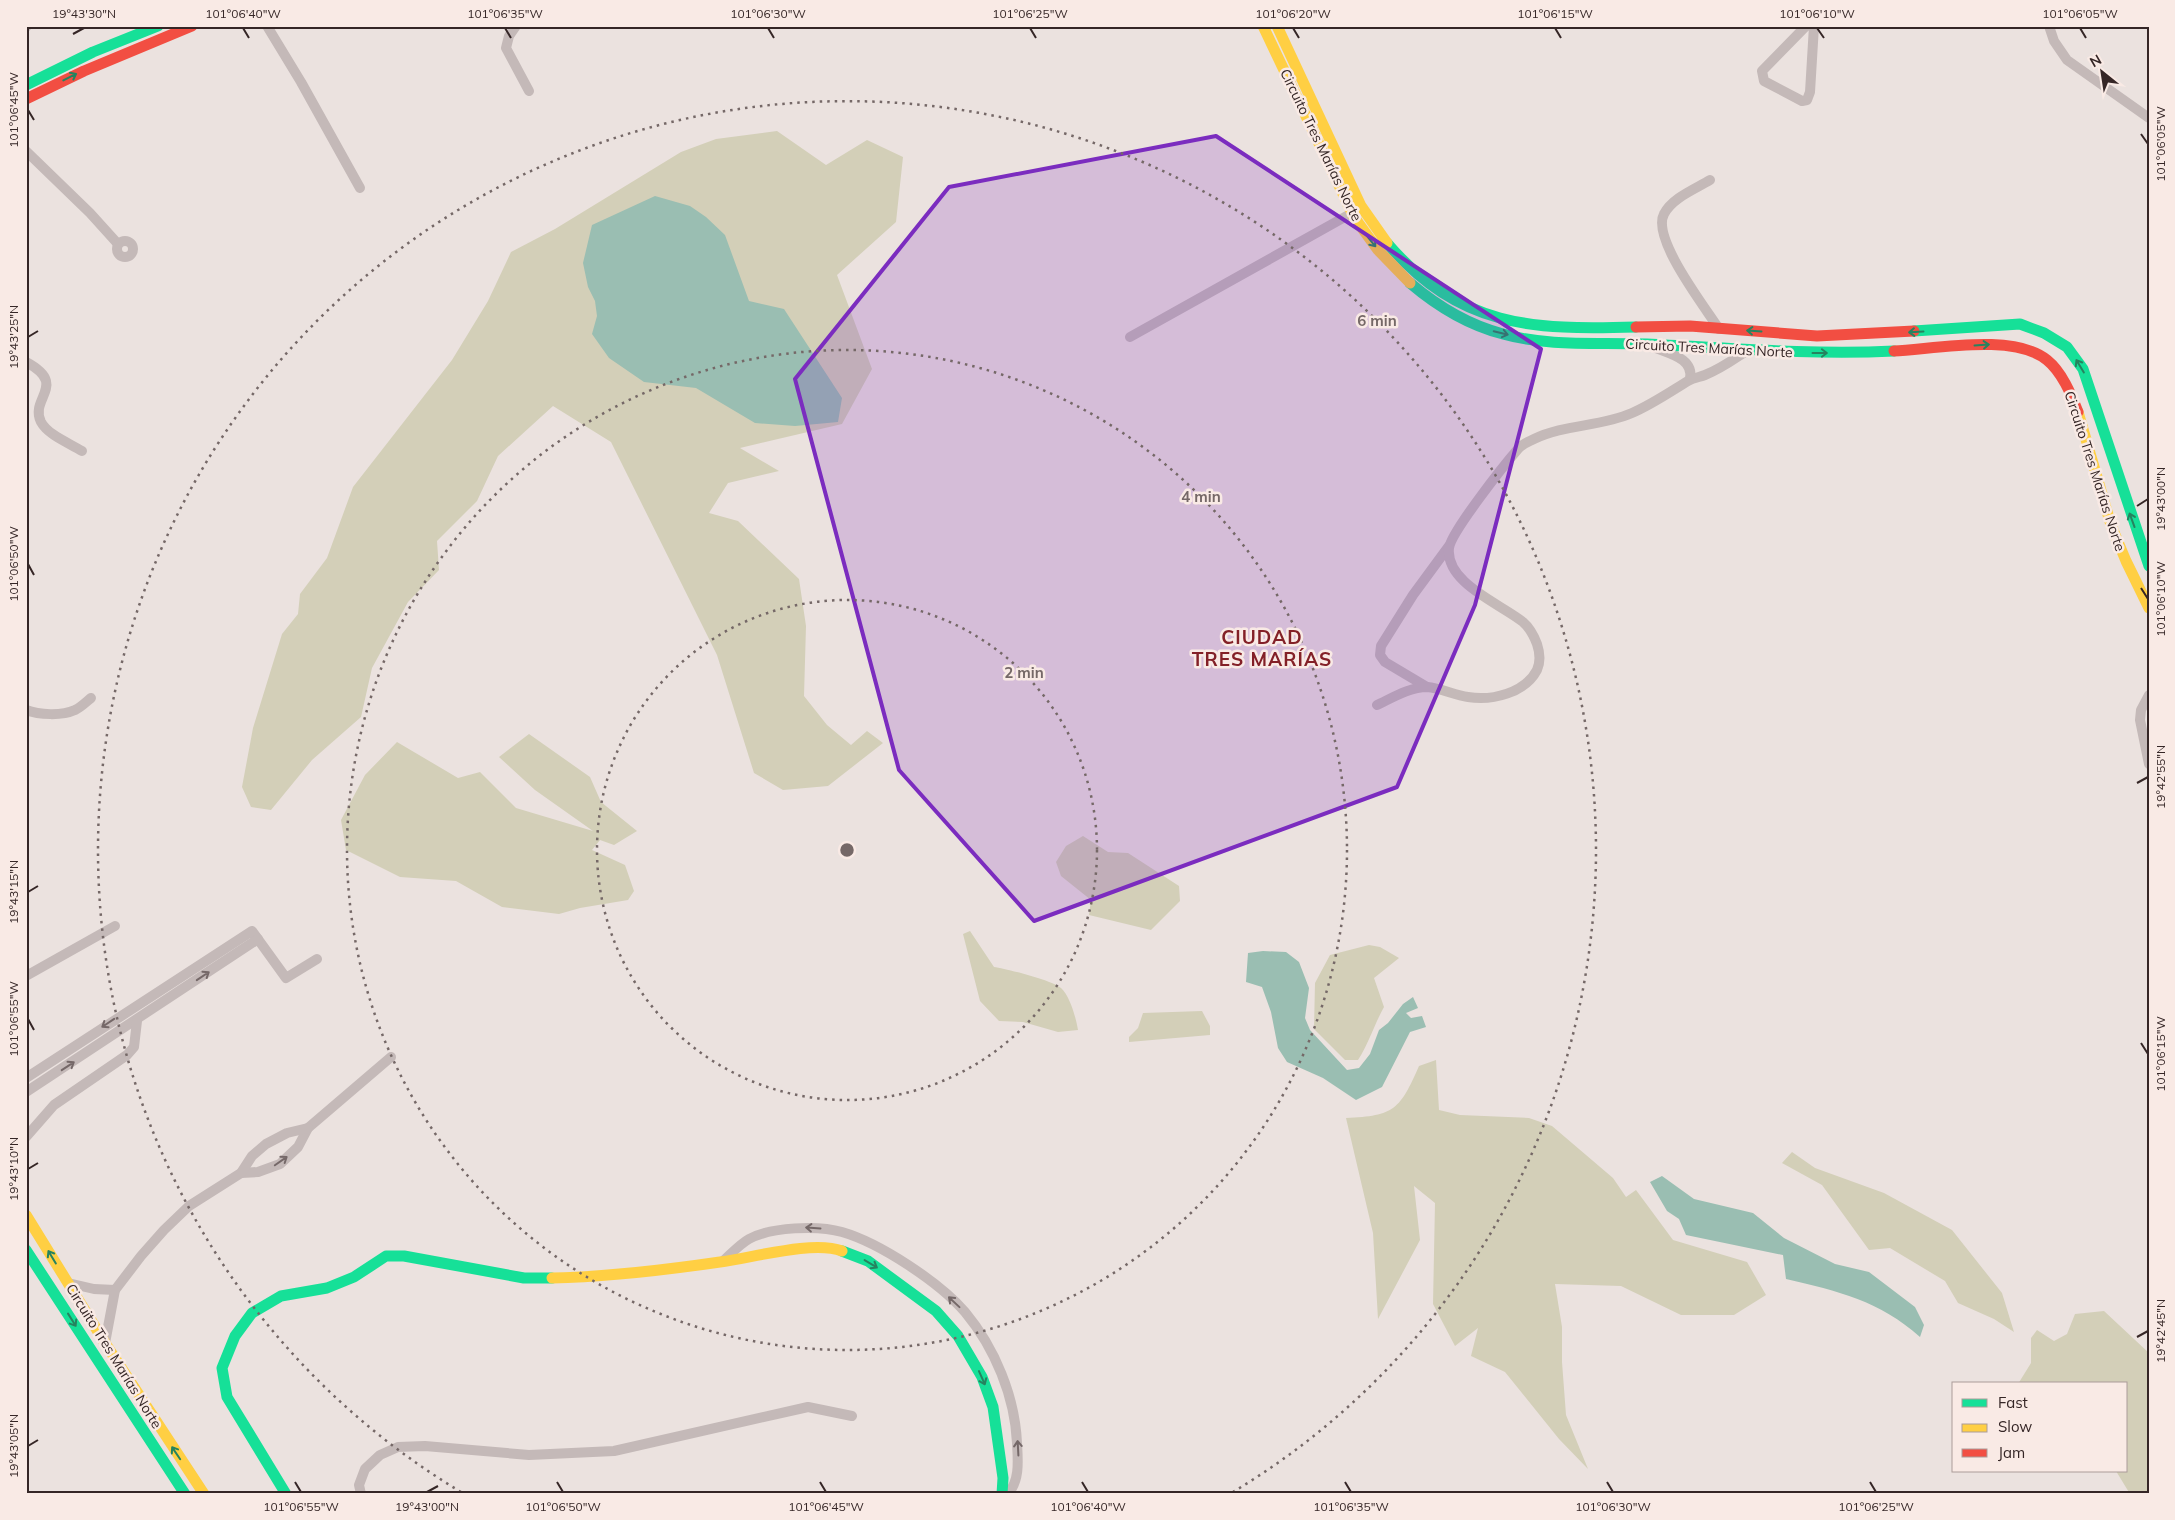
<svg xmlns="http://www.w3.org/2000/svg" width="2175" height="1520" font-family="Mulish,sans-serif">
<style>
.green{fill:#d3cfb8}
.water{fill:#9abeb2}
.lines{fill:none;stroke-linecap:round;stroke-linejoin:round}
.street{stroke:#c4b9b8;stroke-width:10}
.fast{stroke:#16e098;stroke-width:11}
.slow{stroke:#ffcf43;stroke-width:11}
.jam{stroke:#f24e42;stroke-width:11}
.oneway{stroke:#26835f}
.oneway2{stroke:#756868}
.marked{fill:#7b2cbf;fill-opacity:0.2;stroke:#7b2cbf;stroke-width:4;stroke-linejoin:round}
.ticks{fill:none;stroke:#352626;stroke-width:2}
.ring{fill:none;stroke:#756867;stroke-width:2.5;stroke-dasharray:2.5 5}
.labels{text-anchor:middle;stroke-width:5;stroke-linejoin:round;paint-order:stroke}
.street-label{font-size:14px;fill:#352626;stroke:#f9eae5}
.district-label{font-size:19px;font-weight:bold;letter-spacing:1px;fill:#832027;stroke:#f9eae5}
.centre{fill:#756867;stroke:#f9eae5;stroke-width:2.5}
.ring-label{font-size:15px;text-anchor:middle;font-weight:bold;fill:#756867;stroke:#f9eae5;stroke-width:5;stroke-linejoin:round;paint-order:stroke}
.neatline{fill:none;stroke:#352626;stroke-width:2}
.ticks-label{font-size:12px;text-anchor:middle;fill:#352626}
</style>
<rect width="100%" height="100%" fill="#ebe2df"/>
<g class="green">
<polygon points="777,131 826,165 867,140 903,157 896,222 837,275 872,369 842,424 740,448 779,471 728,483 709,513 738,521 799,579 806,626 804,696 827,725 851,745 867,731 883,743 828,786 783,790 754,773 717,655 611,442 553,406 498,456 477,501 437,541 439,570 408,602 372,668 361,717 312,760 271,810 251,807 242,787 253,728 282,634 298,614 300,594 327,558 353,487 452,360 488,301 511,252 555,229 681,152 716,139"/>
<polygon points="529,734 590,777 601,802 637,831 614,845 600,840 592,850 625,865 634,891 628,900 580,908 559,914 502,907 456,881 400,877 346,850 341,820 365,775 397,742 458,778 480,772 516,808 593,831 535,790 499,757"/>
<polygon points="1083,836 1108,852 1128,853 1179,886 1180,901 1151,930 1089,915 1091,900 1061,876 1056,862 1066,846"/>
<path d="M970 931 994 967C1007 969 1051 980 1061 988 1070 996 1076 1018 1078 1030L1058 1032 1023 1022 999 1021 980 1001 963 934Z"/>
<path d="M1369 945 1380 947 1399 958 1374 978 1384 1007C1374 1025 1369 1043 1358 1060H1345L1314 1029 1315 983 1330 955Z"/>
<polygon points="1202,1011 1210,1026 1210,1035 1129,1042 1129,1037 1138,1028 1143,1013"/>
<path d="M1436 1060 1439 1110 1460 1115 1529 1118 1552 1126 1613 1178 1626 1197 1636 1190 1673 1240 1747 1262 1766 1295 1734 1315H1681L1621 1286 1555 1284 1562 1327V1362L1566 1415 1588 1469 1559 1439 1505 1372 1471 1356 1478 1328 1455 1346 1433 1304 1435 1203 1414 1186 1420 1240 1378 1319 1373 1233 1346 1118C1395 1116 1400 1109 1419 1066Z"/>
<polygon points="1792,1152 1815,1168 1884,1193 1952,1230 2002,1293 2014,1332 1994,1319 1958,1303 1945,1281 1890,1248 1869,1250 1822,1185 1782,1163"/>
<polygon points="2104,1311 2149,1353 2149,1494 2130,1494 2116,1471 2126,1471 2126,1384 2018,1384 2031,1363 2031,1338 2037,1330 2054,1341 2067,1334 2075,1314"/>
</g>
<g class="water">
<polygon points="655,196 690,206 706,217 725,235 749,301 784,309 842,398 838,422 795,426 755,423 696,388 644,382 609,358 592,334 597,316 595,301 588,287 583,263 592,225"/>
<polygon points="1263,951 1286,952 1299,962 1309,988 1305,1018 1310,1030 1347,1070 1359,1068 1370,1054 1379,1030 1388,1023 1403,1004 1413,997 1418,1008 1406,1013 1411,1018 1422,1016 1426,1027 1410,1032 1382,1087 1356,1100 1323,1078 1287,1062 1278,1048 1271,1012 1262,987 1246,982 1248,953"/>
<path d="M1662 1176 1694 1199 1753 1213 1784 1238 1835 1264 1869 1272 1915 1307 1924 1325 1920 1337C1880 1301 1838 1291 1786 1279L1783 1255 1686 1235 1679 1219 1667 1211 1650 1182Z"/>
</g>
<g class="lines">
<g class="street">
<polyline points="267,26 301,82 360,188"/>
<polyline points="516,26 509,36 506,48 529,91"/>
<polyline points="1806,26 1762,71 1764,81 1802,101 1807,100 1810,92 1814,26"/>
<polyline points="2049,26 2054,41 2067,60 2149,118"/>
<polyline points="26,27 27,26"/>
<polyline points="26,151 90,213 118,244"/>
<path d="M1710 180C1695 189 1672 198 1664 214 1651 238 1705 307 1719 329"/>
<circle cx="125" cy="249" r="8"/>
<polyline points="1130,337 1352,213"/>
<path d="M1656 348C1671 354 1694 359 1690 379"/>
<path d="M26 362C69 385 29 398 41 422 48 435 69 443 82 451"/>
<polyline points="1427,687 1385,662 1380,655 1381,646 1413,595 1449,546"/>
<polyline points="2149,695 2141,710 2140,720 2149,764"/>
<path d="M1377 705C1392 698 1410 687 1427 687 1441 688 1454 695 1468 697 1492 701 1525 693 1537 670 1541 661 1540 653 1537 644 1534 636 1530 628 1523 622 1501 604 1445 583 1449 548 1451 532 1505 464 1518 449 1522 444 1528 442 1534 439 1565 424 1600 427 1632 413 1651 405 1670 392 1688 381 1693 378 1700 377 1705 375 1721 369 1734 359 1748 350"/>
<path d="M26 710C39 715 62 716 75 710 80 708 86 702 91 698"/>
<polyline points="26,976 115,926"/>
<polyline points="26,1078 252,931 286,978 317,959"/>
<polyline points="26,1092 258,939"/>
<polyline points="26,1137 54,1105 127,1055 134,1047 137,1021"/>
<polyline points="241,1173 258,1172 280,1164 298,1147 308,1128 391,1057"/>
<path d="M723 1261C731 1254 740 1244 749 1239 771 1227 818 1225 842 1232 880 1243 939 1282 965 1312 995 1348 1015 1397 1017 1443 1018 1461 1020 1480 1008 1494"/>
<polyline points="68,1283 94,1289 115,1290"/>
<polyline points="105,1343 115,1290 141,1256 164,1230 189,1206 241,1173 252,1156 266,1144 287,1133 308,1128"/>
<polyline points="361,1494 359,1485 365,1469 380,1455 398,1447 425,1446 529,1455 614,1451 808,1407 852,1416"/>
</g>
<g class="fast">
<polyline points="26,85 93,52 158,26"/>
<path d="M1387 243C1460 328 1532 330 1636 327"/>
<path d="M1410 283C1437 306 1468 325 1503 334 1549 347 1599 342 1647 344 1729 348 1811 355 1894 351"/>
<polyline points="1914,331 2020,324 2044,333 2067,347 2083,369 2149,566"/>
<polyline points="26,1250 185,1494"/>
<polyline points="842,1251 868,1261 936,1311 958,1336 982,1377 993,1407 1003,1478 1002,1494"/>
<polyline points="286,1494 227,1397 222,1368 235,1336 252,1313 281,1296 327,1288 354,1277 386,1256 404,1256 524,1278 552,1278"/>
</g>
<g class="slow">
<polyline points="1263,26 1354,217 1378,250 1410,283"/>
<polyline points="1277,26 1361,206 1387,243"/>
<polyline points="2078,412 2111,525 2126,561 2149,608"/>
<polyline points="26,1215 105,1343 204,1494"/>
<path d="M552 1278C608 1277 665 1270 720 1262 752 1258 813 1240 842 1251"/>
</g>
<g class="jam">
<polyline points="26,99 84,71 192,26"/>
<polyline points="1636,327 1690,326 1817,336 1914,331"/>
<path d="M1894 351C1935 349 2014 333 2047 360 2062 372 2071 394 2078 412"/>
</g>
</g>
<defs><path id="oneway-shaft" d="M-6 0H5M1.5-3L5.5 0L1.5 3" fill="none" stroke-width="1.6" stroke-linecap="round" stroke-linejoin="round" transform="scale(1.25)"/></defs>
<g class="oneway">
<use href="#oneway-shaft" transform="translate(70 77) rotate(-27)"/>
<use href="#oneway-shaft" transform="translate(1371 241) rotate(51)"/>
<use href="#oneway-shaft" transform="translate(1754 331) rotate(-176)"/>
<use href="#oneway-shaft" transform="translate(1916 332) rotate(177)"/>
<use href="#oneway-shaft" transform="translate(1501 333) rotate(14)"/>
<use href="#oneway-shaft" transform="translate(1982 345) rotate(-4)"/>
<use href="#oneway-shaft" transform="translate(1820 353)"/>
<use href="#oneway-shaft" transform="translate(2080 366) rotate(-121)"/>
<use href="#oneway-shaft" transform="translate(2132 520) rotate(-110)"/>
<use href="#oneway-shaft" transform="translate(52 1257) rotate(-121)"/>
<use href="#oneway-shaft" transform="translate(871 1264) rotate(31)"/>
<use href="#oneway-shaft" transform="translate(72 1320) rotate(58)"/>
<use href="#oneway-shaft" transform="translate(982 1378) rotate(66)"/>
<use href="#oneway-shaft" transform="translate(176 1453) rotate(-124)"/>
</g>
<g class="oneway2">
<use href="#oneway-shaft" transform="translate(203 976) rotate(-34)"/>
<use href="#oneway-shaft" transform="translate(108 1023) rotate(146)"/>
<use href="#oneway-shaft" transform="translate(68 1066) rotate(-33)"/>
<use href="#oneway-shaft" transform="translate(281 1161) rotate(-35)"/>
<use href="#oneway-shaft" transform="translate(813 1228) rotate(-176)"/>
<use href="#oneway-shaft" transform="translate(954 1302) rotate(-137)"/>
<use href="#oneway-shaft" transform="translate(1018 1448) rotate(-93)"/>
</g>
<path class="marked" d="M1216 136 1541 349 1475 605 1397 787 1034 921 899 770 795 379 949 187Z"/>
<path class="ticks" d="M243 28 249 38M505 28 511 38M768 28 774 38M1030 28 1036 38M1293 28 1299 38M1555 28 1561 38M1817 28 1824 38M2080 28 2086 38M73 34 84 28M28 110 34 120M2141 134 2148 144M28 337 38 331M2137 506 2148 499M28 564 34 575M2141 588 2148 599M2137 783 2148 777M28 892 38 886M28 1019 34 1030M2141 1043 2148 1054M28 1169 38 1163M2137 1337 2148 1331M28 1446 38 1440M295 1482 301 1492M557 1482 563 1492M820 1482 826 1492M1082 1482 1088 1492M1345 1482 1351 1492M1607 1482 1613 1492M1870 1482 1876 1492M427 1492 438 1486"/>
<g class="ring">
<circle cx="847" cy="850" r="250"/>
<circle cx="847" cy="850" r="500"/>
<path d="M461 1492A749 749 0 1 1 1233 1492"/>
</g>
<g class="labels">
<g class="street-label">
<text transform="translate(1321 145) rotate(64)" y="5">Circuito Tres Marías Norte</text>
<text transform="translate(1709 348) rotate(3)" y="5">Circuito Tres Marías Norte</text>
<text transform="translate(2095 471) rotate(72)" y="5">Circuito Tres Marías Norte</text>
<text transform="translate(114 1356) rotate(58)" y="5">Circuito Tres Marías Norte</text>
</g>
<g class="district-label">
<text x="1262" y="644">CIUDAD<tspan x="1262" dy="22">TRES MARÍAS</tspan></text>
</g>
</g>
<circle cx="847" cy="850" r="8" class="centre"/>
<g class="ring-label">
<text x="1377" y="326">6 min</text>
<text x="1201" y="502">4 min</text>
<text x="1024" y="678">2 min</text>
</g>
<rect width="2175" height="1520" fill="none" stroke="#f9eae5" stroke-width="55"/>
<rect x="1952" y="1382" width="175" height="90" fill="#f9eae5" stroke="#ab9c99"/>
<rect x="1962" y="1399" width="25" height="8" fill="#16e098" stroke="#ab9c99"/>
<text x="1998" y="1408" font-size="15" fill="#352626">Fast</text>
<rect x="1962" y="1424" width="25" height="8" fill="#ffcf43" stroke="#ab9c99"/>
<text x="1998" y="1432" font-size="15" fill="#352626">Slow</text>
<rect x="1962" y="1449" width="25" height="8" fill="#f24e42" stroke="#ab9c99"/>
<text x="1998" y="1458" font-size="15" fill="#352626">Jam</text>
<g transform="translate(2102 72) rotate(330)" stroke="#f9eae5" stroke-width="4" paint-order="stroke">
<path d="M0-4L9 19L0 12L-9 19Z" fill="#352626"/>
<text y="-8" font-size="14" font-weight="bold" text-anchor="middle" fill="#352626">N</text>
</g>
<rect x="28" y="28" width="2120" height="1464" class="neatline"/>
<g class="ticks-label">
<text x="84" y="18">19°43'30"N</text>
<text x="243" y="18">101°06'40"W</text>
<text x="505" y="18">101°06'35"W</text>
<text x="768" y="18">101°06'30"W</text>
<text x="1030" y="18">101°06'25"W</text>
<text x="1293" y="18">101°06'20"W</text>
<text x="1555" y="18">101°06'15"W</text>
<text x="1817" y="18">101°06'10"W</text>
<text x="2080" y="18">101°06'05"W</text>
<text transform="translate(14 110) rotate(-90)" y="4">101°06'45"W</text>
<text transform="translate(2161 144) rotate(-90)" y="4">101°06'05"W</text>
<text transform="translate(14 337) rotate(-90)" y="4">19°43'25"N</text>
<text transform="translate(2161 499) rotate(-90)" y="4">19°43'00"N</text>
<text transform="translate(14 564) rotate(-90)" y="4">101°06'50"W</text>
<text transform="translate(2161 599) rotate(-90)" y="4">101°06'10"W</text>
<text transform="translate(2161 777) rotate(-90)" y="4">19°42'55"N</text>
<text transform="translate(14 892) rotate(-90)" y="4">19°43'15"N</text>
<text transform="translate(14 1019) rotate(-90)" y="4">101°06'55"W</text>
<text transform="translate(2161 1054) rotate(-90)" y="4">101°06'15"W</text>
<text transform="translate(14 1169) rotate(-90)" y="4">19°43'10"N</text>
<text transform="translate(2161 1331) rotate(-90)" y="4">19°42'45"N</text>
<text transform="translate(14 1446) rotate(-90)" y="4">19°43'05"N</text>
<text x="301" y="1511">101°06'55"W</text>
<text x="427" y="1511">19°43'00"N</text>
<text x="563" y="1511">101°06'50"W</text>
<text x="826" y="1511">101°06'45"W</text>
<text x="1088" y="1511">101°06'40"W</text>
<text x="1351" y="1511">101°06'35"W</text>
<text x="1613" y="1511">101°06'30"W</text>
<text x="1876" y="1511">101°06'25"W</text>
</g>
</svg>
